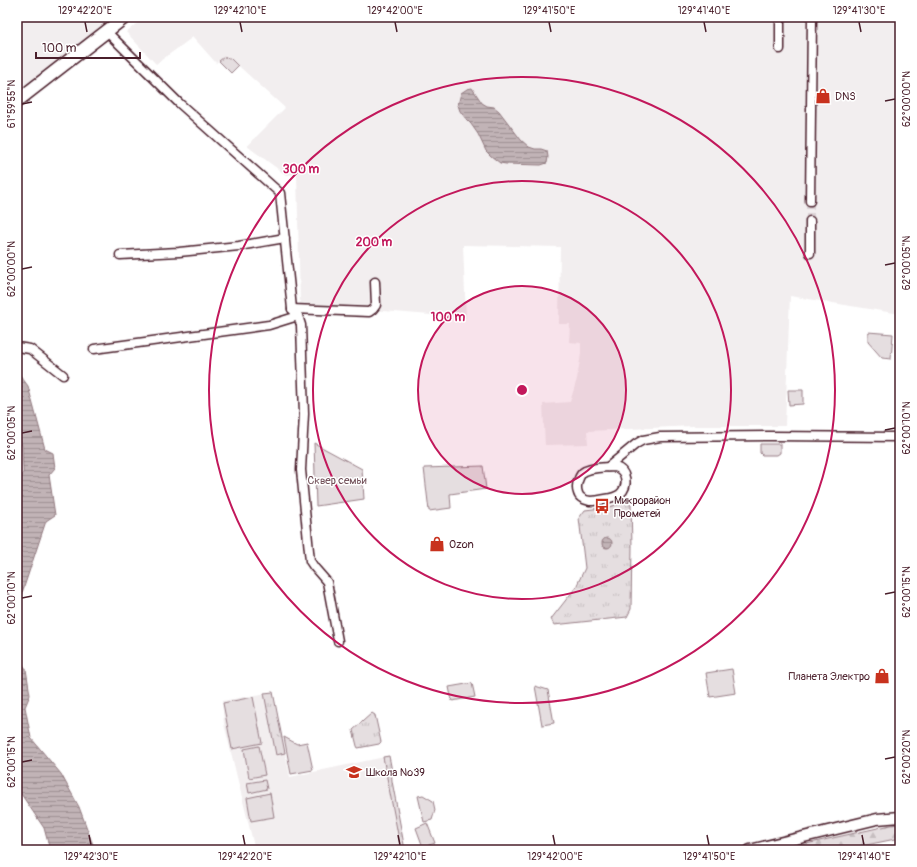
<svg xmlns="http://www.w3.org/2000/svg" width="917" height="867" font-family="Pangolin,sans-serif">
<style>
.built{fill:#f2eeef}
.grass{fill:url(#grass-tufts);stroke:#987e86}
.forest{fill:url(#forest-firs);stroke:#987e86}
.green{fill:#e5dee0;stroke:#987e86}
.water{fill:url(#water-rules);stroke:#91787e}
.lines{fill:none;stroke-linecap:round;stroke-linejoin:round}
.minor-tunnel{stroke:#dbd2d5;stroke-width:8;stroke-dasharray:8 4;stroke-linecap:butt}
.minor-casing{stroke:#4a1f2b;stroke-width:11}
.tertiary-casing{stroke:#4a1f2b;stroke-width:13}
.secondary-casing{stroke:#4a1f2b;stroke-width:15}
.minor{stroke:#fff;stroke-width:8}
.tertiary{stroke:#fff;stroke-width:10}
.secondary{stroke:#fff;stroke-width:12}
.ticks{fill:none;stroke:#4a1f2b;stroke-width:1.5}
.ring{fill:none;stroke:#c2185b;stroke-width:2}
.labels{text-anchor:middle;stroke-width:3;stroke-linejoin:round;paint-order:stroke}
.poi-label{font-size:11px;fill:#4a1f2b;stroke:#fff;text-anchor:start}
.park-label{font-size:11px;fill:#714f58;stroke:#fff}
.centre{fill:#c2185b;stroke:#fff;stroke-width:2}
.ring-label{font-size:12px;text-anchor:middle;font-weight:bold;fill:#c2185b;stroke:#fff;stroke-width:3;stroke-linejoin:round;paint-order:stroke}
.neatline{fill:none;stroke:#4a1f2b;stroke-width:1.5}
.ticks-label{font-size:10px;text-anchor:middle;fill:#4a1f2b}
</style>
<defs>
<pattern id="grass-tufts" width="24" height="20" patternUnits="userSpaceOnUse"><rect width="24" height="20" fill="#e5dee0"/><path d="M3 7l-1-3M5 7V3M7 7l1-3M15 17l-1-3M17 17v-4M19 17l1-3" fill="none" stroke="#c6bec0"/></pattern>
<pattern id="forest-firs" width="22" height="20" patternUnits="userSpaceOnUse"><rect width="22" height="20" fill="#e5dee0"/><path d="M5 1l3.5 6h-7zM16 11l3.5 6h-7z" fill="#c6bec0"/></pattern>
<pattern id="water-rules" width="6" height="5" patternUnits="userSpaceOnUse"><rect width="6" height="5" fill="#c1b3b6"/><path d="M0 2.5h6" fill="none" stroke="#9f9194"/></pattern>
</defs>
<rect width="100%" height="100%" fill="#fff"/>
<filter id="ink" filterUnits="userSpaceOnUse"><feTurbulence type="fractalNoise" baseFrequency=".025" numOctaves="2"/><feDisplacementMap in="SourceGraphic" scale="8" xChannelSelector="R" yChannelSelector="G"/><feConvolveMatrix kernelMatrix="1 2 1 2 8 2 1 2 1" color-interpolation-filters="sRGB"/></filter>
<g filter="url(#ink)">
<g class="built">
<polygon points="17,17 115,17 17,94"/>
<polygon points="145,17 900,17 900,314 790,296 785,426 693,426 587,431 588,444 545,445 543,404 570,402 577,379 581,354 581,343 569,342 570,324 559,324 560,247 463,245 466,318 300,304 297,174 286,175 247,146 285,108 230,58 224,57 216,63 193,37 156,64 126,32"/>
<polygon points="273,692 290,777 389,756 391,766 392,781 405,850 255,850 224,724 222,701"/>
</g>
<g class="grass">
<polygon points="626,502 631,505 632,546 631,609 627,617 554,625 551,619 576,587 585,568 579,518 585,510 609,507"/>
<polygon points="273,692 285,753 276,755 264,693"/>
<polygon points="372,713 375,715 381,742 379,744 358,748 357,746 353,730"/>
<polygon points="389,756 391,766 392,781 405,850 401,850 383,757"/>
</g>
<polygon class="forest" points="900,824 900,838 842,850 779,850 891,825"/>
<g class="green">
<polygon points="224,57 230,58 238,66 231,73 219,61"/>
<polygon points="868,332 893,334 891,359 882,358 868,342"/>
<polygon points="788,390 803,390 803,404 789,405"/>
<polygon points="314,443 362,469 364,499 316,506"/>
<polygon points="760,444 780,444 780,453 777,455 762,455 760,453"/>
<polygon points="483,466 486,489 450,494 451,508 429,511 424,468"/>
<polygon points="732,669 736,693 710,697 706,673"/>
<polygon points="472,683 475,697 452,701 449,687"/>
<polygon points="535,686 548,690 554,723 542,725"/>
<polygon points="253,697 262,743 232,749 223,703"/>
<polygon points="284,737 297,744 307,742 313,770 291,774"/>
<polygon points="259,746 265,775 249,778 244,749"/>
<polygon points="265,780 267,789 249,793 247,783"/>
<polygon points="270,793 274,817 251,821 247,798"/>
<polygon points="423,795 433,801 435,810 432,820 424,822 418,796"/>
<polygon points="427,823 435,843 423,847 416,828"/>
</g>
<g class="water">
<polygon points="472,88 482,103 487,106 494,107 499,111 521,140 529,147 535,149 541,149 547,151 548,157 547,163 541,165 506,164 500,163 491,156 486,151 478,134 471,124 466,119 460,111 458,105 461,93 467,89"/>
<polygon points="17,371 28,386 45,449 53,453 55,468 49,475 55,515 46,521 17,608 17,495 23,472 22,446 17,426"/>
<circle cx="607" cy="543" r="5"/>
<polygon points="17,656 26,669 30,695 25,707 31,738 61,774 79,807 95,850 50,850 44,828 17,788"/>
</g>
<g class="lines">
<polyline class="minor-tunnel" points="810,221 810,201"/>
<defs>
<g id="minor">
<polyline points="106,31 179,103 280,193 291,299 292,309 298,316 301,325 304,414 301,470 310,561 314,567 327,582 338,641"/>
<polyline points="780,49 780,21 782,17"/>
<polyline points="810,201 812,17"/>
<polyline points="810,253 810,221"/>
<polyline points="120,255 179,252 239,246 285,238"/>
<polyline points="292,309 369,312 373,309 376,305 375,282"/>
<polyline points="17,347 30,349 63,375"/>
<polyline points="94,349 269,325 298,316"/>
<polyline points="608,467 636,444 643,440 660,437 770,436 900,437"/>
<path d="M615 467C627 470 629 486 620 494 615 498 597 501 590 501 585 500 579 498 578 493 575 486 579 474 585 471 594 467 606 467 615 467Z"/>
</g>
<polyline id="tertiary" points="750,850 877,819 900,817"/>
<polyline id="secondary" points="17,101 125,17"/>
</defs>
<use href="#minor" class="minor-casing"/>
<use href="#tertiary" class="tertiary-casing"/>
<use href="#secondary" class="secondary-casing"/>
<use href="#minor" class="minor"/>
<use href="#tertiary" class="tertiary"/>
<use href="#secondary" class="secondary"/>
</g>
</g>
<path class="ticks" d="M85 22 87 32M240 22 242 32M395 22 397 32M549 22 551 32M704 22 706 32M859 22 861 32M885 101 895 99M22 104 32 102M885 265 895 263M22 269 32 267M885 430 895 428M22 433 32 431M885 594 895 592M22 598 32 596M885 759 895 757M22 762 32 760M89 835 91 845M243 835 245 845M398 835 400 845M553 835 555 845M707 835 709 845M862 835 864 845"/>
<circle cx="522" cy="390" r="104" fill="#c2185b" fill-opacity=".12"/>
<g class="ring">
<circle cx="522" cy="390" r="104"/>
<circle cx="522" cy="390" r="209"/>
<circle cx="522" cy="390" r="313"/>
</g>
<defs>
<symbol id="shop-bare" viewBox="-9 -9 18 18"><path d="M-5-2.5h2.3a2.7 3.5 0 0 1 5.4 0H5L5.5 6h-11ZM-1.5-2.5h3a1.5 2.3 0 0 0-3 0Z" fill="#c8321e" stroke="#fff" stroke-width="2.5" paint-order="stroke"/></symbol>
<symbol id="bus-bare" viewBox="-9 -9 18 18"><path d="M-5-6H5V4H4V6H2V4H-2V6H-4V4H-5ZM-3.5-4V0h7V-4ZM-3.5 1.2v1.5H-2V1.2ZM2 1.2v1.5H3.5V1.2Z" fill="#c8321e" stroke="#fff" stroke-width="2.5" paint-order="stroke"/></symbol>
<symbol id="school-bare" viewBox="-9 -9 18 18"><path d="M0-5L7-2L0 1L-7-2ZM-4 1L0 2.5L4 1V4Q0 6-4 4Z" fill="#c8321e" stroke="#fff" stroke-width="2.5" paint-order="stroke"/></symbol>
</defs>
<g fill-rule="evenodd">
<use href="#shop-bare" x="812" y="85" width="22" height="22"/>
<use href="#bus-bare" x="591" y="495" width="22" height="22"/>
<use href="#shop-bare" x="426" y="533" width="22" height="22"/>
<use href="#shop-bare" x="871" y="665" width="22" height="22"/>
<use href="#school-bare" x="343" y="761" width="22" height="22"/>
</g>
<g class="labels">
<g class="poi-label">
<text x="835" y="100">DNS</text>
<text x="614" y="504">Микрорайон<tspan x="614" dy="13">Прометей</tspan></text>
<text x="449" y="548">Ozon</text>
<text x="870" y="680" text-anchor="end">Планета Электро</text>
<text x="366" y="776">Школа №39</text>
</g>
<g class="park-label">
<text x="337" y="484">Сквер семьи</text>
</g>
</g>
<circle cx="522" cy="390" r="6" class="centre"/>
<g class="ring-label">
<text x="301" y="173">300 m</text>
<text x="374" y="246">200 m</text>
<text x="448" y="321">100 m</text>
</g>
<rect width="917" height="867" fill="none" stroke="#fff" stroke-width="44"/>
<path d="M36 52v6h104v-6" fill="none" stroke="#4a1f2b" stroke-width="2"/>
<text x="42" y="52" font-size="12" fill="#4a1f2b" stroke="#ffffff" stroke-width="3" paint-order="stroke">100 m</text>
<rect x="22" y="22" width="873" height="823" class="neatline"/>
<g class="ticks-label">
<text x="85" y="14">129°42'20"E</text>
<text x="240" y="14">129°42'10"E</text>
<text x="395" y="14">129°42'00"E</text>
<text x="549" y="14">129°41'50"E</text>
<text x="704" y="14">129°41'40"E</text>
<text x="859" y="14">129°41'30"E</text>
<text transform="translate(906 99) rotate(-90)" y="4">62°00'00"N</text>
<text transform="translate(11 104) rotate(-90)" y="4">61°59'55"N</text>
<text transform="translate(906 263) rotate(-90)" y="4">62°00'05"N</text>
<text transform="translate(11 269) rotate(-90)" y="4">62°00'00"N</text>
<text transform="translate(906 428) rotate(-90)" y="4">62°00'10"N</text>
<text transform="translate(11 433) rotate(-90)" y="4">62°00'05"N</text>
<text transform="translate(906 592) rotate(-90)" y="4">62°00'15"N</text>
<text transform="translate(11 598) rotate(-90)" y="4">62°00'10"N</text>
<text transform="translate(906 757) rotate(-90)" y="4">62°00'20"N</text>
<text transform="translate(11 762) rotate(-90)" y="4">62°00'15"N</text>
<text x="91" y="860">129°42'30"E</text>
<text x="245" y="860">129°42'20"E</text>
<text x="400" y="860">129°42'10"E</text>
<text x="555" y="860">129°42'00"E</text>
<text x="709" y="860">129°41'50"E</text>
<text x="864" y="860">129°41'40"E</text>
</g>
</svg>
